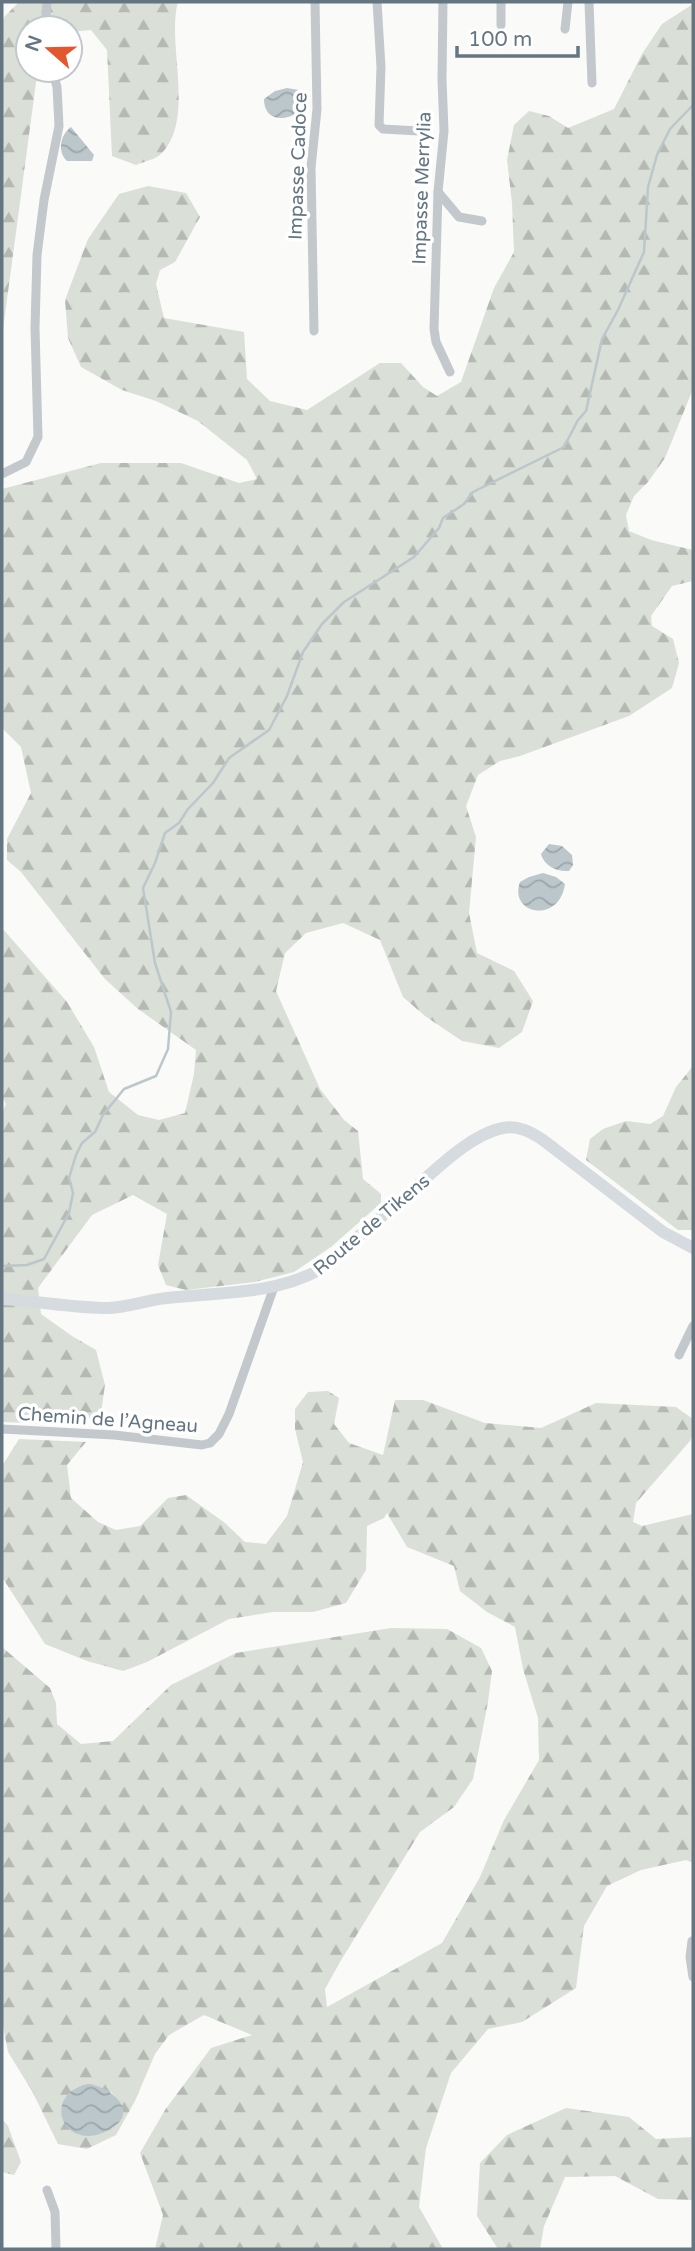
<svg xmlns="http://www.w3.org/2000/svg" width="695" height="2251" font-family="'Varela Round',sans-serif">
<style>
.forest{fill:url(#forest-firs);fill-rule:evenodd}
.water{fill:url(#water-waves)}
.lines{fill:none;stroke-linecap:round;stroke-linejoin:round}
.stream{stroke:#bbc7cb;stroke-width:2.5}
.street{stroke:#c3c8cc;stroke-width:9}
.secondary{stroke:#d6dbdf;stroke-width:12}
.labels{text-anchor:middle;stroke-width:7;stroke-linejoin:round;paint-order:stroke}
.street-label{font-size:19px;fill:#657683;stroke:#fff}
</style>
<defs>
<pattern id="forest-firs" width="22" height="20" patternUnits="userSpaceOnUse" patternTransform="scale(1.75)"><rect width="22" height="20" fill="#dadfd7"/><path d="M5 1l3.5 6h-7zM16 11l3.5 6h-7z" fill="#b4b9b4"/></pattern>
<pattern id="water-waves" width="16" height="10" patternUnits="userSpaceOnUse" patternTransform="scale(1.75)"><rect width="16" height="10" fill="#bbc7cb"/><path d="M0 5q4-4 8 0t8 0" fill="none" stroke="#9ca6aa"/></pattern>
</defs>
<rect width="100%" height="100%" fill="#fafaf8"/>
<g class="forest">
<path d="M19 2H178C166 43 196 119 161 154 156 159 143 162 136 165L112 156 107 50 91 30 70 32V28H28V70H39L37 75 2 337V22L5 16Z"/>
<polygon points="693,4 693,389 665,458 648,482 634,496 626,515 629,531 651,540 693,550 693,581 672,586 651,616 652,626 673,639 679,663 672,688 629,716 520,756 500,761 478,775 466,806 476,837 469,913 477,953 514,971 533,1001 522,1032 499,1048 462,1041 425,1016 403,997 380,940 343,923 306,933 285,953 276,991 320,1089 344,1120 358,1131 363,1179 381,1194 381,1203 331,1247 294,1272 255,1282 186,1290 166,1285 158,1265 167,1214 133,1195 92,1215 38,1288 41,1314 72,1336 96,1350 105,1385 101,1413 79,1425 2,1422 2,1113 6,1104 2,1096 2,928 67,1002 94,1047 109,1092 138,1115 159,1120 185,1113 194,1074 196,1050 138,1009 105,979 21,872 7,860 7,839 31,793 21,747 2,728 2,489 101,463 181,463 239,483 257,479 247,460 198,421 156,401 122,390 81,367 68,338 65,300 88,239 119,194 148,186 186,193 200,217 175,262 160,270 156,284 164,318 244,332 247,379 270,401 307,410 380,363 401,363 423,387 437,396 461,382 494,288 514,252 512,203 507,160 514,125 529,111 549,116 568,128 614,109 642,54 662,24"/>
<polygon points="693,1066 693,1230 678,1230 586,1160 590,1139 603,1129 626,1121 650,1124 663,1116 676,1087"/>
<path d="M328 1391 339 1398 334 1424 349 1443 383 1455 395 1400H423L485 1423 541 1428 596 1403 676 1407 693 1419V1433L690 1441 636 1503 633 1522 642 1526 693 1514V1863L686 1860 641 1870 607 1886 584 1926 576 1988 522 2022 488 2029 451 2073 426 2148 419 2207 443 2249H155L163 2215 140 2153 165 2110 211 2048 252 2035 204 2015 169 2035 155 2054 135 2101 116 2135 87 2149 58 2144 32 2091 8 2052 2 2021V1647L50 1688 56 1703 57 1724 81 1744 113 1741 171 1685 236 1653 391 1628 447 1629 481 1648 492 1671 488 1702 473 1779 454 1807 420 1832 340 1962 325 1989 327 2007 442 1943 480 1877 504 1820 539 1760 538 1718 523 1669 515 1627 487 1612 460 1591 454 1566 407 1547 387 1513 384 1518 367 1526 366 1570 346 1603 313 1612H273L229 1619 147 1662 123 1671 87 1661 45 1644 2 1577V1466L19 1439 86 1442 67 1465 71 1498 98 1522 116 1530 140 1526 168 1498 186 1495 225 1523 245 1542 266 1544 287 1516 303 1462 295 1429V1409L308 1392ZM111 2092C140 2120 105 2136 78 2135L61 2111 65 2098Z"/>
<polygon points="566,2108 629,2117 656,2139 693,2137 693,2200 658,2199 615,2176 565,2177 544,2226 540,2249 498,2249 477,2216 480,2163 507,2135"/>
<polygon points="2,2119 8,2126 21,2162 14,2175 2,2172"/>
</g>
<g class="water">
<path d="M287 88 305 91 309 101C299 120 264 128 264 99L275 91Z"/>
<path d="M71 127 94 155 92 161H67C57 152 60 135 71 127Z"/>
<path d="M549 844 562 846 572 855 573 865 569 871C557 872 544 866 541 854Z"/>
<path d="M543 873 556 877 565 884C559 925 508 914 520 882L529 877Z"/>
<path d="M87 2084C105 2084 139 2108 115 2126 67 2160 37 2097 87 2084Z"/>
</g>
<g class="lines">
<polyline class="stream" points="2,1266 27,1265 44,1259 69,1213 73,1193 69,1178 76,1155 82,1143 95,1132 103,1115 124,1089 156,1076 168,1049 171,1012 155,963 143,888 155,863 165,833 179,823 188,809 213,783 229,758 269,730 287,696 303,652 322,624 344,602 414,557 439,528 443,518 464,504 473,492 564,447 578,420 586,411 602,339 618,310 644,252 648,187 657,155 670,129 693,105"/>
<g class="street">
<polyline points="377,2 381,67 379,125 383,129 419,131"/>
<polyline points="443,2 442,79 444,131 438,192 434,329 436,342 450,372"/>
<polyline points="589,2 592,83"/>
<polyline points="501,25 501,2"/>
<polyline points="45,28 47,2"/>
<polyline points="565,29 568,2"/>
<polyline points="438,192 459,217 482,221"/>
<polyline points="314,331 311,168 317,109 315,2"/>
<polyline points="2,474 26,462 38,437 35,328 37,255 44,200 59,126 57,87 52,70"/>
<polyline points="679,1355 693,1326"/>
<polyline points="2,1429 114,1435 202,1445 210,1443 219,1434 229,1414 274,1287"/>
<polyline points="692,1941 690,1957 693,1977"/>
<polyline points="47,2190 55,2212 56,2249"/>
</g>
<path class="secondary" d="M2 1299C37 1301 74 1308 109 1308 129 1307 147 1300 167 1298 218 1292 273 1295 319 1270 348 1245 377 1221 406 1196 431 1174 470 1134 503 1128 518 1125 531 1132 543 1140L663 1232 693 1248"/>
</g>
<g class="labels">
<g class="street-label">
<text transform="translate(297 166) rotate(-88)" y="7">Impasse Cadoce</text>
<text transform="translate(421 188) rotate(-88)" y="7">Impasse Merrylia</text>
<text transform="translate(371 1224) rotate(-40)" y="7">Route de Tikens</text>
<text transform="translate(108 1419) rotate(4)" y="7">Chemin de l’Agneau</text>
</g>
</g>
<rect width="695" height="2251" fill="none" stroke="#657683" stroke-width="7"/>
<g transform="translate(49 49) rotate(290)"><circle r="33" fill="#ffffff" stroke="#c1c8cd" stroke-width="2"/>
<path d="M0-5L12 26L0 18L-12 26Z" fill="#e4572e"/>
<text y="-10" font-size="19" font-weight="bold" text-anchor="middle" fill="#657683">N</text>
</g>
<path d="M457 46v10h121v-10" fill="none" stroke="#657683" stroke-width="3.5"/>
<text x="468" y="46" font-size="21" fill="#657683" stroke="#ffffff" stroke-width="5" paint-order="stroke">100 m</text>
</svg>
